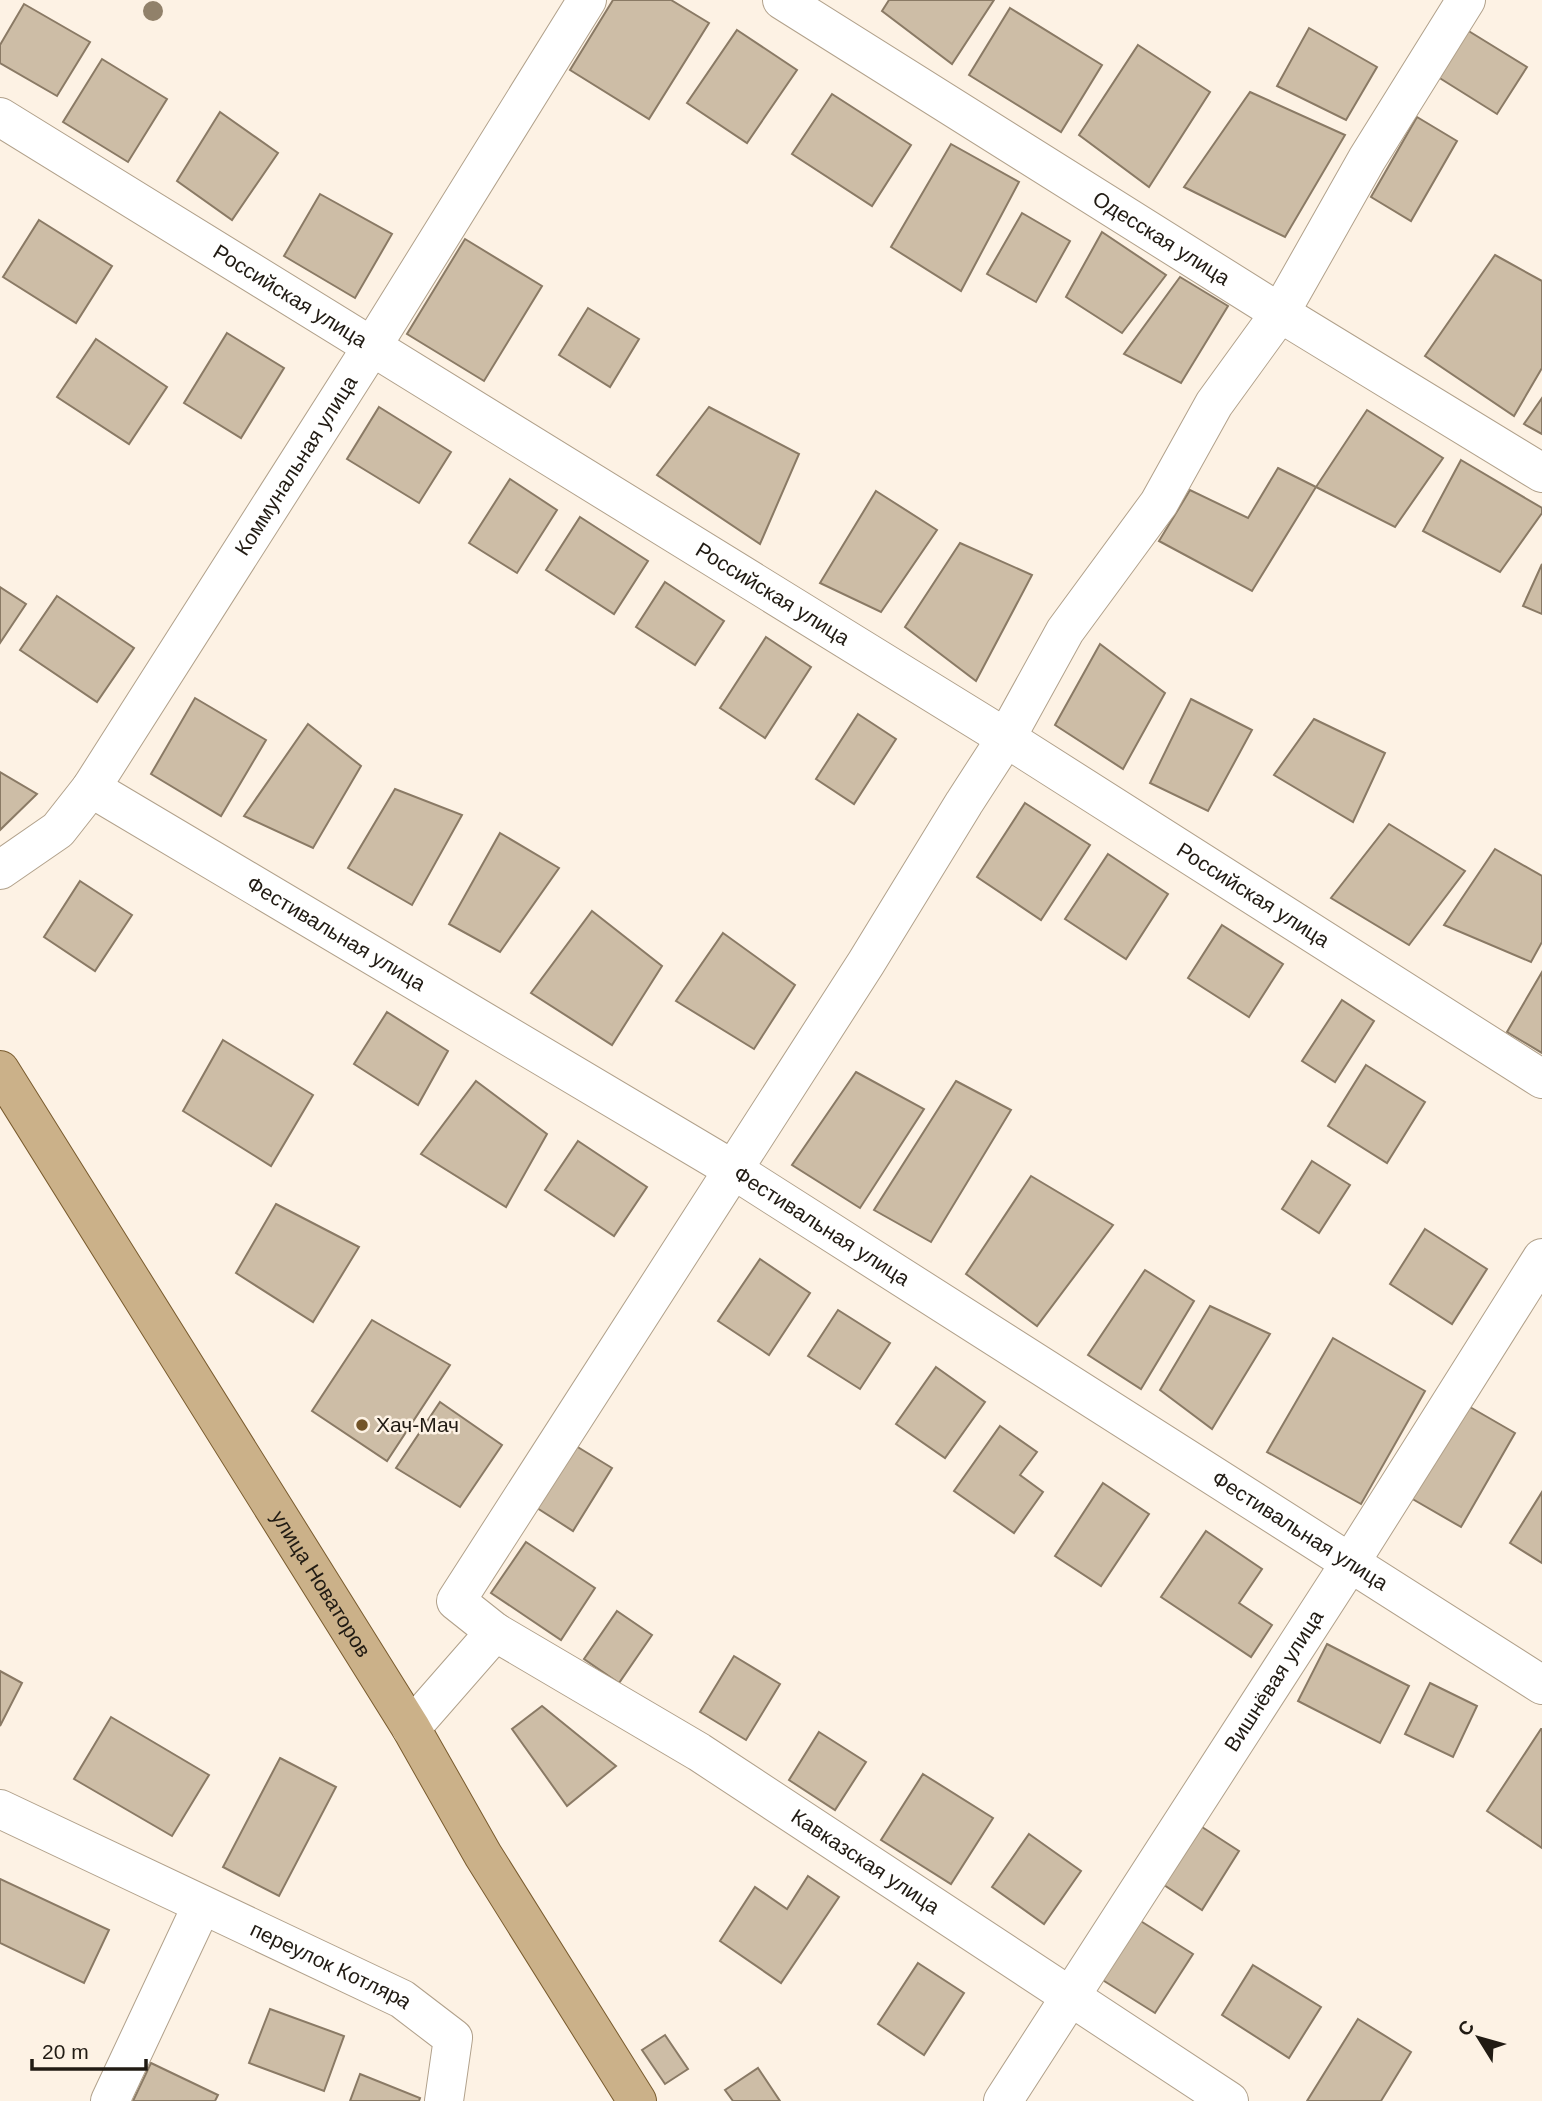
<svg xmlns="http://www.w3.org/2000/svg" width="1542" height="2101" font-family="Arial,sans-serif">
<style>
.building{fill:#cdbda6;stroke:#8a7a65;stroke-width:2}
.lines{fill:none;stroke-linecap:round;stroke-linejoin:round}
.minor-casing{stroke:#b1a18b;stroke-width:40}
.major-casing{stroke:#795b2d;stroke-width:40}
.minor{stroke:#fff;stroke-width:38}
.major{stroke:#cbb189;stroke-width:38}
.tree{fill:#91816a}
.poi-dot{fill:#725428;stroke:#fdf2e4;stroke-width:2.5}
.labels{text-anchor:middle;stroke-width:5;stroke-linejoin:round;paint-order:stroke}
.street-label{font-size:21px;fill:#211b13;stroke:#fdf2e4}
.poi-label{font-size:21px;fill:#211b13;stroke:#fdf2e4;text-anchor:start}
</style>
<rect width="100%" height="100%" fill="#fdf2e4"/>
<g class="building">
<polygon points="613,0 671,0 709,23 649,119 570,70"/>
<polygon points="889,0 994,0 952,64 882,11"/>
<polygon points="24,4 90,42 57,96 0,63 0,45"/>
<polygon points="1010,8 1102,65 1061,132 969,75"/>
<polygon points="1309,28 1377,67 1346,120 1277,86"/>
<polygon points="737,30 797,70 747,143 687,103"/>
<polygon points="1467,30 1527,67 1497,114 1438,77"/>
<polygon points="1138,45 1210,92 1149,187 1079,135"/>
<polygon points="102,59 167,99 128,162 63,122"/>
<polygon points="1250,92 1345,135 1285,237 1184,187"/>
<polygon points="832,94 911,145 872,206 792,154"/>
<polygon points="220,112 278,153 232,220 177,181"/>
<polygon points="1417,117 1457,141 1411,221 1371,197"/>
<polygon points="951,144 1019,182 961,291 891,247"/>
<polygon points="320,194 392,234 355,298 284,256"/>
<polygon points="1022,213 1070,241 1036,302 987,274"/>
<polygon points="39,220 112,266 76,323 3,277"/>
<polygon points="1102,232 1166,275 1122,333 1066,297"/>
<polygon points="465,239 542,286 484,381 407,334"/>
<polygon points="1495,255 1542,281 1542,368 1514,416 1425,356"/>
<polygon points="1180,277 1228,306 1181,383 1124,354"/>
<polygon points="588,308 639,339 610,387 559,355"/>
<polygon points="227,333 284,368 241,438 184,403"/>
<polygon points="96,339 167,387 129,444 57,397"/>
<polygon points="1542,398 1542,434 1524,424"/>
<polygon points="379,407 451,452 419,503 347,459"/>
<polygon points="709,407 799,454 760,544 657,475"/>
<polygon points="1367,410 1443,458 1395,527 1316,487"/>
<polygon points="1461,460 1542,508 1542,513 1500,572 1423,531"/>
<polygon points="1278,468 1316,487 1252,591 1159,541 1190,490 1248,518"/>
<polygon points="510,479 557,510 517,573 469,543"/>
<polygon points="876,491 937,530 881,612 820,583"/>
<polygon points="580,517 648,561 614,614 546,570"/>
<polygon points="960,543 1032,575 976,681 905,627"/>
<polygon points="1542,564 1542,614 1523,606"/>
<polygon points="665,582 724,621 695,665 636,627"/>
<polygon points="0,587 26,604 0,643"/>
<polygon points="57,596 134,648 97,702 20,650"/>
<polygon points="766,637 811,667 765,738 720,708"/>
<polygon points="1100,644 1165,693 1123,769 1055,725"/>
<polygon points="195,698 266,740 221,816 151,774"/>
<polygon points="1191,699 1252,730 1208,811 1150,783"/>
<polygon points="858,714 896,739 854,804 816,779"/>
<polygon points="1314,719 1385,753 1353,822 1274,775"/>
<polygon points="308,724 361,766 313,848 244,816"/>
<polygon points="0,772 37,794 0,830"/>
<polygon points="395,789 462,815 412,905 348,868"/>
<polygon points="1025,803 1090,845 1041,920 977,877"/>
<polygon points="1389,824 1465,871 1409,945 1331,898"/>
<polygon points="500,833 559,868 500,952 449,924"/>
<polygon points="1495,849 1542,876 1542,942 1531,962 1444,925"/>
<polygon points="1108,854 1168,894 1126,959 1065,919"/>
<polygon points="80,881 132,915 95,971 44,937"/>
<polygon points="592,911 662,966 612,1045 531,993"/>
<polygon points="1222,925 1283,964 1249,1017 1188,978"/>
<polygon points="723,933 795,985 754,1049 676,1001"/>
<polygon points="1542,972 1542,1053 1507,1032"/>
<polygon points="1342,1000 1374,1021 1335,1082 1302,1061"/>
<polygon points="387,1012 448,1051 418,1105 354,1064"/>
<polygon points="223,1040 313,1095 271,1166 183,1111"/>
<polygon points="1366,1065 1425,1102 1387,1163 1328,1126"/>
<polygon points="856,1072 924,1109 860,1208 792,1165"/>
<polygon points="476,1081 547,1134 506,1207 421,1154"/>
<polygon points="956,1081 1011,1110 931,1242 874,1210"/>
<polygon points="578,1141 647,1187 614,1236 545,1190"/>
<polygon points="1312,1161 1350,1185 1319,1233 1282,1209"/>
<polygon points="1031,1176 1113,1225 1037,1326 966,1274"/>
<polygon points="276,1204 359,1247 313,1322 236,1273"/>
<polygon points="1425,1229 1487,1269 1452,1324 1390,1284"/>
<polygon points="760,1259 810,1293 769,1355 718,1321"/>
<polygon points="1145,1270 1194,1301 1141,1389 1088,1355"/>
<polygon points="1210,1306 1270,1334 1212,1429 1160,1390"/>
<polygon points="838,1310 890,1343 860,1389 808,1356"/>
<polygon points="372,1320 450,1365 387,1461 312,1411"/>
<polygon points="1333,1338 1425,1391 1361,1504 1267,1452"/>
<polygon points="936,1367 985,1402 945,1458 896,1424"/>
<polygon points="440,1402 502,1445 460,1507 396,1468"/>
<polygon points="1463,1403 1515,1433 1461,1527 1409,1497"/>
<polygon points="1000,1426 1037,1452 1020,1475 1043,1492 1014,1533 954,1491"/>
<polygon points="576,1446 612,1468 573,1531 537,1508"/>
<polygon points="1103,1483 1149,1514 1101,1586 1055,1556"/>
<polygon points="1542,1492 1542,1563 1510,1543"/>
<polygon points="1206,1531 1262,1569 1239,1603 1272,1625 1251,1657 1161,1597"/>
<polygon points="526,1542 595,1588 561,1640 491,1593"/>
<polygon points="617,1611 652,1635 619,1683 584,1659"/>
<polygon points="1327,1644 1409,1686 1380,1743 1298,1701"/>
<polygon points="734,1656 780,1684 746,1740 700,1712"/>
<polygon points="0,1671 22,1683 0,1726"/>
<polygon points="1430,1683 1477,1706 1453,1757 1405,1734"/>
<polygon points="542,1706 616,1766 567,1806 512,1729"/>
<polygon points="111,1717 209,1775 172,1836 74,1779"/>
<polygon points="1541,1729 1542,1729 1542,1848 1487,1811"/>
<polygon points="819,1732 866,1762 835,1810 789,1780"/>
<polygon points="280,1758 336,1787 279,1896 223,1867"/>
<polygon points="923,1774 993,1818 951,1884 881,1840"/>
<polygon points="1202,1827 1239,1851 1202,1910 1164,1885"/>
<polygon points="1029,1834 1081,1871 1044,1924 992,1887"/>
<polygon points="808,1876 839,1897 781,1983 720,1941 755,1887 787,1909"/>
<polygon points="0,1879 109,1930 84,1983 0,1943"/>
<polygon points="1139,1920 1193,1954 1155,2013 1101,1979"/>
<polygon points="918,1963 964,1993 924,2055 878,2024"/>
<polygon points="1253,1965 1321,2007 1289,2058 1222,2015"/>
<polygon points="270,2009 344,2036 324,2091 249,2063"/>
<polygon points="1358,2019 1411,2052 1381,2101 1307,2101"/>
<polygon points="665,2035 688,2069 665,2084 642,2050"/>
<polygon points="151,2063 218,2095 215,2101 133,2101"/>
<polygon points="758,2068 780,2101 733,2101 725,2090"/>
<polygon points="360,2074 420,2098 419,2101 350,2101"/>
</g>
<g class="lines">
<defs>
<g id="minor">
<path id="s1" d="M782 0 1280 313 1542 473"/>
<path id="s2" d="M0 117 1006 738 1542 1079"/>
<path id="s3" d="M91 788 732 1169 1542 1685"/>
<path id="s4" d="M0 870 58 830 91 788 371 348 587 0"/>
<path id="s5" d="M495 1632 699 1752 1229 2101"/>
<polyline points="411,1728 495,1632 456,1601 866,963 964,803 1006,738 1065,631 1159,503 1214,404 1280,313 1367,159 1466,0"/>
<path id="s6" d="M0 1809 402 1999 453 2038 444 2101"/>
<polyline points="110,2101 202,1905"/>
<path id="s7" d="M1003 2101 1350 1563 1542 1258"/>
</g>
<g id="major">
<path id="s8" d="M0 1070 411 1728 483 1855 637 2101"/>
</g>
</defs>
<use href="#minor" class="minor-casing"/>
<use href="#major" class="major-casing"/>
<use href="#minor" class="minor"/>
<use href="#major" class="major"/>
</g>
<circle class="tree" cx="153" cy="11" r="10"/>
<circle class="poi-dot" cx="362" cy="1425" r="7"/>
<g class="labels">
<g class="street-label">
<text dy="7" stroke="none"><textPath href="#s1" startOffset="448">Одесская улица</textPath></text>
<text dy="7" stroke="none"><textPath href="#s2" startOffset="341">Российская улица</textPath></text>
<text dy="7" stroke="none"><textPath href="#s4" startOffset="506">Коммунальная улица</textPath></text>
<text dy="7" stroke="none"><textPath href="#s2" startOffset="908">Российская улица</textPath></text>
<text dy="7" stroke="none"><textPath href="#s2" startOffset="1475">Российская улица</textPath></text>
<text dy="7" stroke="none"><textPath href="#s3" startOffset="285">Фестивальная улица</textPath></text>
<text dy="7" stroke="none"><textPath href="#s3" startOffset="852">Фестивальная улица</textPath></text>
<text dy="7" stroke="none"><textPath href="#s3" startOffset="1419">Фестивальная улица</textPath></text>
<text dy="7" stroke="none"><textPath href="#s8" startOffset="606">улица Новаторов</textPath></text>
<text dy="7" stroke="none"><textPath href="#s7" startOffset="500">Вишнёвая улица</textPath></text>
<text dy="7" stroke="none"><textPath href="#s5" startOffset="436">Кавказская улица</textPath></text>
<text dy="7" stroke="none"><textPath href="#s6" startOffset="366">переулок Котляра</textPath></text>
</g>
<g class="poi-label">
<text x="376" y="1432">Хач-Мач</text>
</g>
</g>
<g transform="translate(1479 2038) rotate(307)" stroke="#fdf2e4" stroke-width="5" paint-order="stroke">
<path d="M0-5L12 26L0 18L-12 26Z" fill="#211b13"/>
<text y="-10" font-size="19" font-weight="bold" text-anchor="middle" fill="#211b13">С</text>
</g>
<path d="M32 2059v10h114v-10" fill="none" stroke="#211b13" stroke-width="3.5"/>
<text x="42" y="2059" font-size="21" fill="#211b13" stroke="#fdf2e4" stroke-width="5" paint-order="stroke">20 m</text>
</svg>
